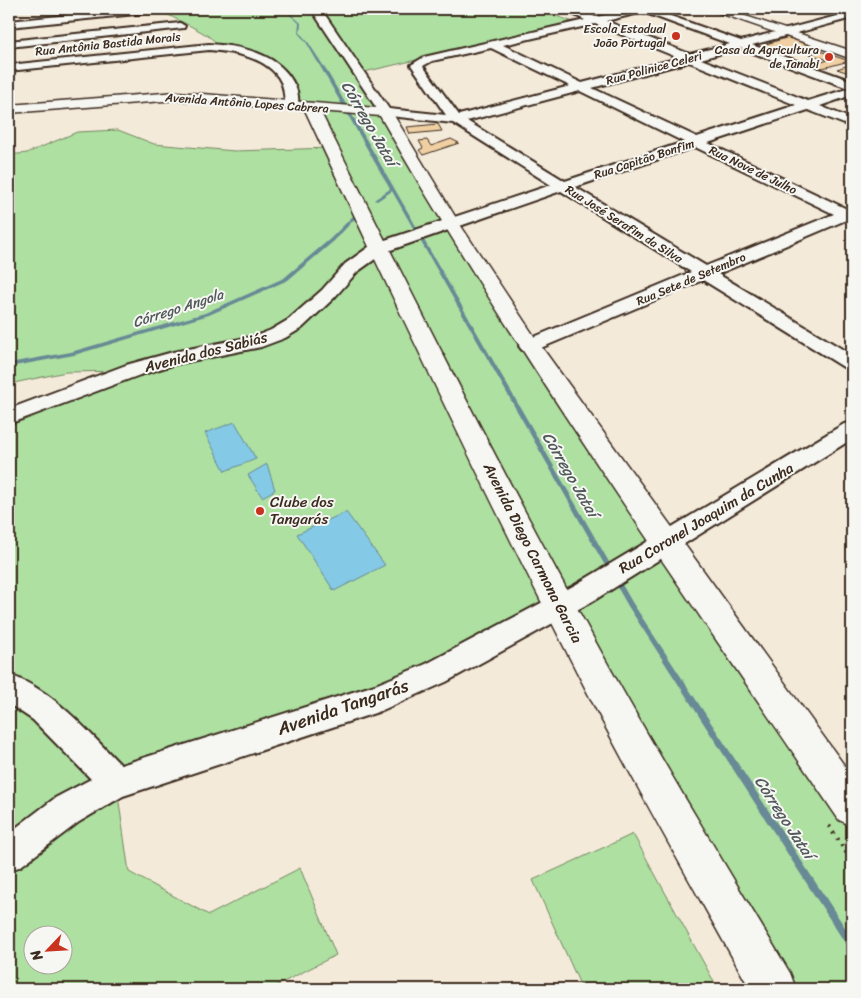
<svg xmlns="http://www.w3.org/2000/svg" width="861" height="998" font-family="Sriracha,sans-serif">
<style>
.green{fill:#ade0a1;stroke:#748560;fill-rule:evenodd}
.water{fill:#84c9e5;stroke:#678995}
.lines{fill:none;stroke-linecap:round;stroke-linejoin:round}
.stream{fill:#678995;fill-rule:evenodd}
.building{fill:#f0cfa2;stroke:#3b2a1e}
.minor-casing{stroke:#3b2a1e;stroke-width:4}
.major-casing{stroke:#3b2a1e;stroke-width:3}
.path{stroke:#3b2a1e;stroke-width:4.5;stroke-dasharray:2 5.5;stroke-linecap:butt}
.minor{fill:#f6f6f2;fill-rule:evenodd}
.major{fill:#f6f6f2;fill-rule:evenodd}
.poi-dot{fill:#c8321e;stroke:#f6f6f2;stroke-width:2}
.labels{text-anchor:middle;stroke-width:4;stroke-linejoin:round;paint-order:stroke}
.far-poi-label{font-size:12px;fill:#3b2a1e;stroke:#f6f6f2;text-anchor:end}
.far-street-label{font-size:12px;fill:#3b2a1e;stroke:#f6f6f2}
.far-water-label{font-size:14px;font-style:italic;fill:#515a5a;stroke:#f6f6f2}
.street-label{font-size:15px;fill:#3b2a1e;stroke:#f6f6f2}
.poi-label{font-size:15px;fill:#3b2a1e;stroke:#f6f6f2;text-anchor:start}
.water-label{font-size:16px;font-style:italic;fill:#515a5a;stroke:#f6f6f2}
.near-street-label{font-size:18px;fill:#3b2a1e;stroke:#f6f6f2}
</style>
<rect width="100%" height="100%" fill="#f4eada"/>
<filter id="ink" filterUnits="userSpaceOnUse"><feTurbulence type="fractalNoise" baseFrequency=".02" numOctaves="2"/><feDisplacementMap in="SourceGraphic" scale="10" xChannelSelector="R" yChannelSelector="G"/><feConvolveMatrix kernelMatrix="1 2 1 2 8 2 1 2 1" color-interpolation-filters="sRGB"/></filter>
<g filter="url(#ink)">
<g class="green">
<path d="M159 9H314L357 73 650 538 743 679 852 833V989H791L688 806 575 613 321 116 319 103 299 101 279 68 217 46C215 34 171 19 159 9Z"/>
<polygon points="320,9 537,9 576,23 364,72"/>
<path d="M118 130 154 144 235 151 331 148 559 606 436 673 116 782 129 872 209 915 300 868 336 955 270 989H9V417L131 371 66 372 9 384V155L27 153 77 132ZM32 936H62V966H32Z"/>
<polygon points="633,834 718,989 582,989 533,880"/>
</g>
<g class="water">
<polygon points="235,422 256,459 225,471 205,433"/>
<polygon points="267,464 275,490 262,497 248,475"/>
<polygon points="346,512 385,565 334,591 297,534"/>
</g>
<g class="lines">
<g class="stream">
<polygon points="283,9 285,9 301,23 300,33 308,42 328,73 632,602 852,938 852,951 849,949 628,606 392,191 377,201 374,200 390,189 324,73 306,42 298,33 299,23"/>
<polygon points="357,212 360,213 334,241 288,280 209,315 74,355 9,367 9,363 71,352 205,313 284,278 330,239"/>
</g>
</g>
<g class="building">
<polygon points="789,37 810,44 816,47 786,55 763,45"/>
<polygon points="820,51 849,61 823,68 813,65 828,60 810,54"/>
<polygon points="852,64 852,74 837,69"/>
<polygon points="438,124 442,131 410,134 407,127"/>
<polygon points="451,139 459,143 423,155 419,150 423,148 419,141 427,140 431,146"/>
</g>
<g class="lines">
<defs>
<g id="minor">
<polygon points="129,9 160,9 155,12 9,27 9,21"/>
<path d="M311 9H321L389 109 446 115 411 65 424 57 585 20 562 9H575L596 17 633 9H651L741 41 852 12V18L752 45 852 81V95L820 106 852 119V127L808 110 708 143 847 209 852 207V222L846 220 718 274 852 355V370L845 368 703 280 536 350H522L519 346 522 342 691 272 561 191 385 252 357 272 334 298 302 328 285 338 261 347 176 364 140 375 9 424V409L126 365 173 352 256 336 271 330 288 320 322 290 345 264 373 244 551 185 453 123 381 115ZM643 12 730 44 690 54 606 21ZM595 24 679 58 582 83 503 45ZM491 48 570 86 459 115 423 66 432 61ZM740 48 848 88H850L808 101 701 59ZM689 62 796 105 697 137 592 88ZM580 91 684 142 565 181 467 121ZM695 147 834 214 706 266 575 187Z"/>
<polygon points="180,23 185,26 184,28 9,47 9,41"/>
<path d="M209 44C241 46 280 53 295 86 298 92 300 102 296 108H288C283 100 285 90 281 82 269 57 233 52 209 50L9 71V65Z"/>
<path d="M852 422V439L593 601 446 682 378 712 123 796 79 822 21 866 9 871V833L55 798 91 779 33 720 9 704V675C54 690 88 732 121 765L375 685 426 664 575 585 844 424Z"/>
</g>
<g id="major">
<polygon points="708,9 724,9 852,51 852,59"/>
<path d="M177 92 390 109 459 223 538 342 852 776V826L839 820C682 588 519 360 380 116L320 111C409 289 499 467 595 641 657 754 724 863 790 973L796 989H750C699 897 646 805 597 711 495 514 399 312 305 110L177 100 9 113V105Z"/>
</g>
</defs>
<use href="#minor" class="minor-casing"/>
<use href="#major" class="major-casing"/>
<polyline class="path" points="829,826 852,861"/>
<use href="#minor" class="minor"/>
<use href="#major" class="major"/>
</g>
</g>
<g class="poi-dot">
<circle cx="676" cy="36" r="5"/>
<circle cx="829" cy="57" r="5"/>
<circle cx="260" cy="511" r="5"/>
</g>
<g class="labels">
<g class="far-poi-label">
<text x="666" y="33">Escola Estadual<tspan x="666" dy="14">João Portugal</tspan></text>
<text x="819" y="54">Casa da Agricultura<tspan x="819" dy="14">de Tanabi</tspan></text>
</g>
<g class="far-street-label">
<text transform="translate(108 44) rotate(-6)" y="4">Rua Antônia Bastida Morais</text>
<text transform="translate(654 68) rotate(-15)" y="4">Rua Polinice Celeri</text>
<text transform="translate(247 103) rotate(4)" y="4">Avenida Antônio Lopes Cabrera</text>
<text transform="translate(644 159) rotate(-18)" y="4">Rua Capitão Bonfim</text>
<text transform="translate(753 170) rotate(26)" y="4">Rua Nove de Julho</text>
<text transform="translate(624 224) rotate(32)" y="4">Rua José Serafim da Silva</text>
<text transform="translate(691 279) rotate(-23)" y="4">Rua Sete de Setembro</text>
</g>
<g class="far-water-label">
<text transform="translate(178 308) rotate(-18)" y="5">Córrego Angola</text>
</g>
<g class="street-label">
<text transform="translate(206 352) rotate(-14)" y="5">Avenida dos Sabiás</text>
<text transform="translate(706 518) rotate(-31)" y="5">Rua Coronel Joaquim da Cunha</text>
<text transform="translate(533 553) rotate(63)" y="5">Avenida Diego Carmona Garcia</text>
</g>
<g class="poi-label">
<text x="270" y="507">Clube dos<tspan x="270" dy="17">Tangarás</tspan></text>
</g>
<g class="water-label">
<text transform="translate(370 123) rotate(60)" y="6">Córrego Jataí</text>
<text transform="translate(571 474) rotate(60)" y="6">Córrego Jataí</text>
<text transform="translate(785 817) rotate(57)" y="6">Córrego Jataí</text>
</g>
<g class="near-street-label">
<text transform="translate(343 707) rotate(-19)" y="6">Avenida Tangarás</text>
</g>
</g>
<rect width="861" height="998" fill="none" stroke="#f6f6f2" stroke-width="30"/>
<rect x="15" y="15" width="831" height="968" fill="none" stroke="#3b2a1e" stroke-width="2" filter="url(#ink)"/>
<g transform="translate(48 950) rotate(245)"><circle r="24" fill="#f6f6f2" stroke="#aba49d"/>
<path d="M0-4L9 19L0 12L-9 19Z" fill="#c8321e"/>
<text y="-8" font-size="14" font-weight="bold" text-anchor="middle" fill="#3b2a1e">N</text>
</g>
</svg>
